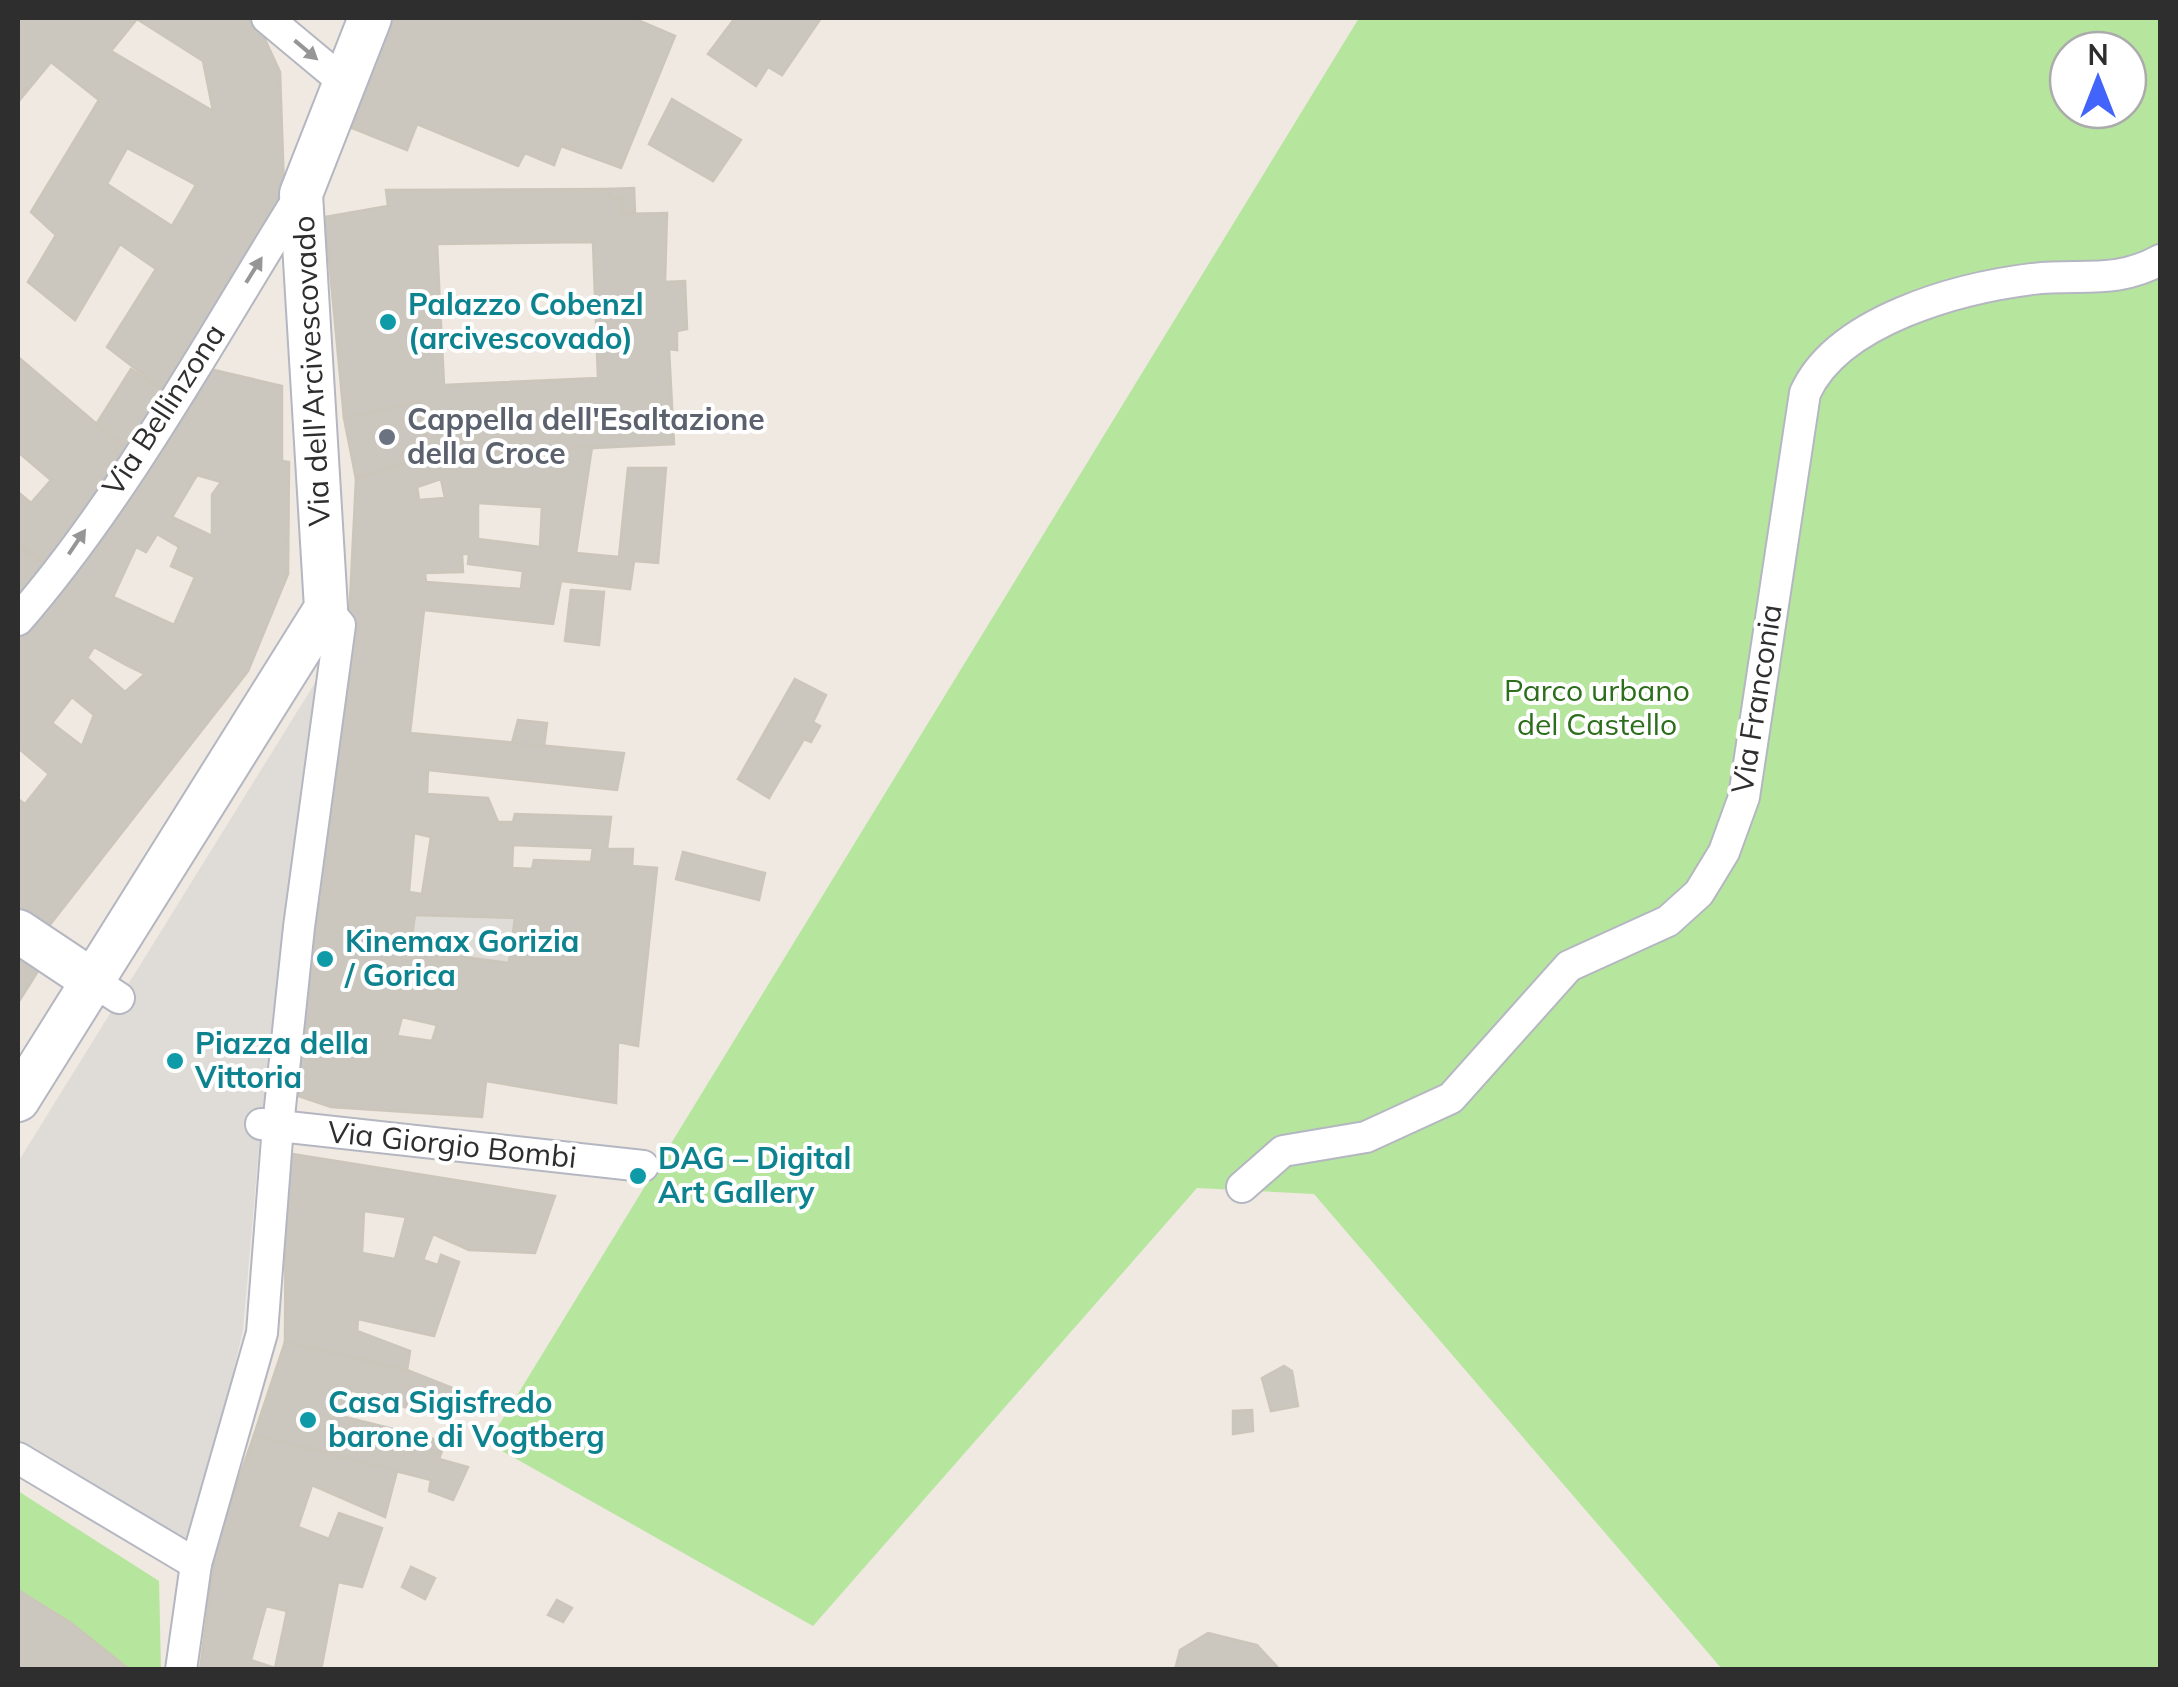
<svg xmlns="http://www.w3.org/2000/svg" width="2178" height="1687" font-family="Mulish,sans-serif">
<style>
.green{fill:#b6e59e;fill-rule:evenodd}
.plaza{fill:#dfdcd8}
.building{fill:#cbc7bf;stroke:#cbc5ba;stroke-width:2.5;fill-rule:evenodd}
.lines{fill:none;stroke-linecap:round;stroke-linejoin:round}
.street-casing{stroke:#b4b7c1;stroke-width:34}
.secondary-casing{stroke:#b4b7c1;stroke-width:46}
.street{stroke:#fff;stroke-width:30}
.secondary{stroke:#fff;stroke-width:42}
.oneway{fill:#969696}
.culture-dot{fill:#0f9aa8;stroke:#fff;stroke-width:4}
.worship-dot{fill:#6b7280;stroke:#fff;stroke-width:4}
.labels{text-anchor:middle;stroke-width:8;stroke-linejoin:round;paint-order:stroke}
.culture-label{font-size:30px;font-weight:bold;fill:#0d838f;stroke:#fff;text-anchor:start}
.street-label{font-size:30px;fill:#2e2e2e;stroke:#fff}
.worship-label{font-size:30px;font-weight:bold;fill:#5b616d;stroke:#fff;text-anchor:start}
.park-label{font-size:30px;fill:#2c6e1b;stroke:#fff}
</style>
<rect width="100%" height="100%" fill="#efe9e1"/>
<g class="green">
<path d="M1359 18H2160V1669H1722L1314 1194 1197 1188 813 1626 488 1443ZM2068 50H2128V110H2068Z"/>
<polygon points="18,1491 159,1581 161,1669 130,1669 71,1623 18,1590"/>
</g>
<g class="plaza">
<polygon points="331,657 297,845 261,1124 243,1330 192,1553 18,1443 18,1162"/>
<polygon points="415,915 515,918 509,963 410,950"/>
</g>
<g class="building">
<path d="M18 18H255L280 72 284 188 245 284 171 396 107 347 156 269 120 244 75 320 28 282 56 235 31 212 99 100 51 62 18 102ZM137 19 203 61 213 111 111 51ZM127 148 196 185 172 226 107 184Z"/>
<polygon points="391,18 633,18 675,36 621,168 561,146 554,165 525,153 518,166 417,124 407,150 352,128 370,67"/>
<polygon points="735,18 821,18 782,75 768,67 756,86 708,54"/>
<polygon points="672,99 741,140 713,181 649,144"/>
<polygon points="634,188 635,214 622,214 623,200 610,199 609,189"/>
<path d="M609 189 610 199 623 200 622 214 667 213 665 282 685 281 687 329 677 331V350L669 349 674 444 429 456 420 402 344 418 325 217 388 206 386 190ZM593 242 598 378 444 385 437 244Z"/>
<polygon points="18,357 132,454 51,568 18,544 18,492 31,503 51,480 18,452"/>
<path d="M201 367 282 386V461L289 462 288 574 248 671 45 931 18 911V799L25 804 49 774 18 748V632ZM197 475 221 482 212 495V536L172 517ZM157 534 179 547 171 566 195 577 174 625 113 597 136 547 146 552ZM94 647 126 665 145 674 125 692 87 658ZM72 697 94 715 82 746 52 723Z"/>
<polygon points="131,369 171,396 132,454 97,423"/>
<polygon points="420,402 429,456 356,479 344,418"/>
<path d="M592 447 576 553 619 557 628 468H666L658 563 634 561 630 589 561 581 553 624 424 610 410 733 624 753 617 790 428 770 427 794 488 798 498 822H513L515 814 611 817 607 849H633L632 866 657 868 638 1046 618 1042 616 1103 486 1081 482 1117 331 1107 292 1094 350 601 356 479 429 456ZM441 479 445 498 419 500 417 487ZM478 503 542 507 540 547 478 539ZM462 554H469L468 564 523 571 521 589 426 582 425 573 463 572ZM414 833 431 837 422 894 409 892ZM513 845 593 848 591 862 534 860 532 869 512 868ZM415 915 515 918 509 963 410 950ZM402 1017 437 1025 432 1041 397 1036Z"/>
<polygon points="18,546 51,568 18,603"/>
<polygon points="571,590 604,592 599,645 565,641"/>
<polygon points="795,679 826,695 813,722 820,726 811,742 804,739 769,798 738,779"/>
<polygon points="518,720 547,723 544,746 512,743"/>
<polygon points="683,852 765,873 759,900 676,879"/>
<polygon points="18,954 40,968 18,1003"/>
<path d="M286 1153 555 1196 535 1253 469 1250 433 1234 423 1260 438 1265 441 1255 459 1262 434 1336 358 1319 357 1331 410 1351 407 1370 285 1342ZM364 1211 406 1217 395 1259 362 1253Z"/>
<polygon points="285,1342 407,1370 460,1391 452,1422 351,1390 345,1417 445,1442 439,1459 468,1467 453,1500 429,1491 431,1480 254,1435"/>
<polygon points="1284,1366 1292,1371 1298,1406 1271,1411 1262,1378"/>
<polygon points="1252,1410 1253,1431 1233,1434 1233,1411"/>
<path d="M254 1435 397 1471 385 1517 312 1485 298 1527 329 1539 339 1513 382 1528 362 1587 338 1582 321 1670H200L216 1545ZM266 1606 287 1611 275 1668 251 1660Z"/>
<polygon points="411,1567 435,1578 425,1599 402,1587"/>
<polygon points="18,1590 71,1623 130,1670 18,1670"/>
<polygon points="557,1600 572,1608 563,1622 548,1615"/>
<polygon points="1208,1633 1257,1645 1280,1670 1175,1670 1180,1650"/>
</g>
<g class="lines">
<defs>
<g id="street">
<polyline points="267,18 345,83"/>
<path d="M18 620C125 497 214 333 301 194"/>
<polyline points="90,979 119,998"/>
<polyline points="261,1124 643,1166"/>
<path d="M1242 1187 1283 1151 1366 1137 1451 1098 1569 966 1668 921 1699 893 1724 852 1744 797 1805 393C1838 320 1959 288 2032 279 2080 273 2115 285 2160 260"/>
<polyline points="18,1458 196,1564"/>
<polyline points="181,1670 196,1564 262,1333 278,1126 299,927 340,625 326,608"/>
</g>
<g id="secondary">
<polyline points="18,931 90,979"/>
<polyline points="18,1100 326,608 301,194 370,18"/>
</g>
</defs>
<use href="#street" class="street-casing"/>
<use href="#secondary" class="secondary-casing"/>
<use href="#street" class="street"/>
<use href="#secondary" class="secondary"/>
</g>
<defs><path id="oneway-solid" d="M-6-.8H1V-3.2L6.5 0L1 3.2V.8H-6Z" transform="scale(2.5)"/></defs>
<g class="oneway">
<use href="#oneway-solid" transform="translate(306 50) rotate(40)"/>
<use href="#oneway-solid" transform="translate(254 270) rotate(-58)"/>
<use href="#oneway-solid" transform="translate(77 542) rotate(-56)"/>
</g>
<g class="culture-dot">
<circle cx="388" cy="322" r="10"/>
<circle cx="325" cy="959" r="10"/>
<circle cx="175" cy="1061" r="10"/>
<circle cx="638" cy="1176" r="10"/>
<circle cx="308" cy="1420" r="10"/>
</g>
<circle class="worship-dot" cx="387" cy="437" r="10"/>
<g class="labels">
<g class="culture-label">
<text x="408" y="315">Palazzo Cobenzl<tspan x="408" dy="34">(arcivescovado)</tspan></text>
<text x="345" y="952">Kinemax Gorizia<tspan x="345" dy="34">/ Gorica</tspan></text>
<text x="195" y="1054">Piazza della<tspan x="195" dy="34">Vittoria</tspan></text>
<text x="658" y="1169">DAG – Digital<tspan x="658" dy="34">Art Gallery</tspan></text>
<text x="328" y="1413">Casa Sigisfredo<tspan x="328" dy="34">barone di Vogtberg</tspan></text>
</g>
<g class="street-label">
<text transform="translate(312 371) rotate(-93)" y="10">Via dell'Arcivescovado</text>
<text transform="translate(164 410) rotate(-57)" y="10">Via Bellinzona</text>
<text transform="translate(1757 699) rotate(-81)" y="10">Via Franconia</text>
<text transform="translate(452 1145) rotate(6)" y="10">Via Giorgio Bombi</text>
</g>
<g class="worship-label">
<text x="407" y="430">Cappella dell'Esaltazione<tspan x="407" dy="34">della Croce</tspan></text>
</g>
<g class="park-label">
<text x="1597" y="701">Parco urbano<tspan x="1597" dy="34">del Castello</tspan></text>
</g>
</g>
<rect width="2178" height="1687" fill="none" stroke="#2e2e2e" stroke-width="40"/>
<g transform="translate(2098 80)"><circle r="48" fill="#ffffff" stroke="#ababab" stroke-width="2.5"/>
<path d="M0-8L18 38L0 25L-18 38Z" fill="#4264fb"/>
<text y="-15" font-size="28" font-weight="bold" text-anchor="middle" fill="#2e2e2e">N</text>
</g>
</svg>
